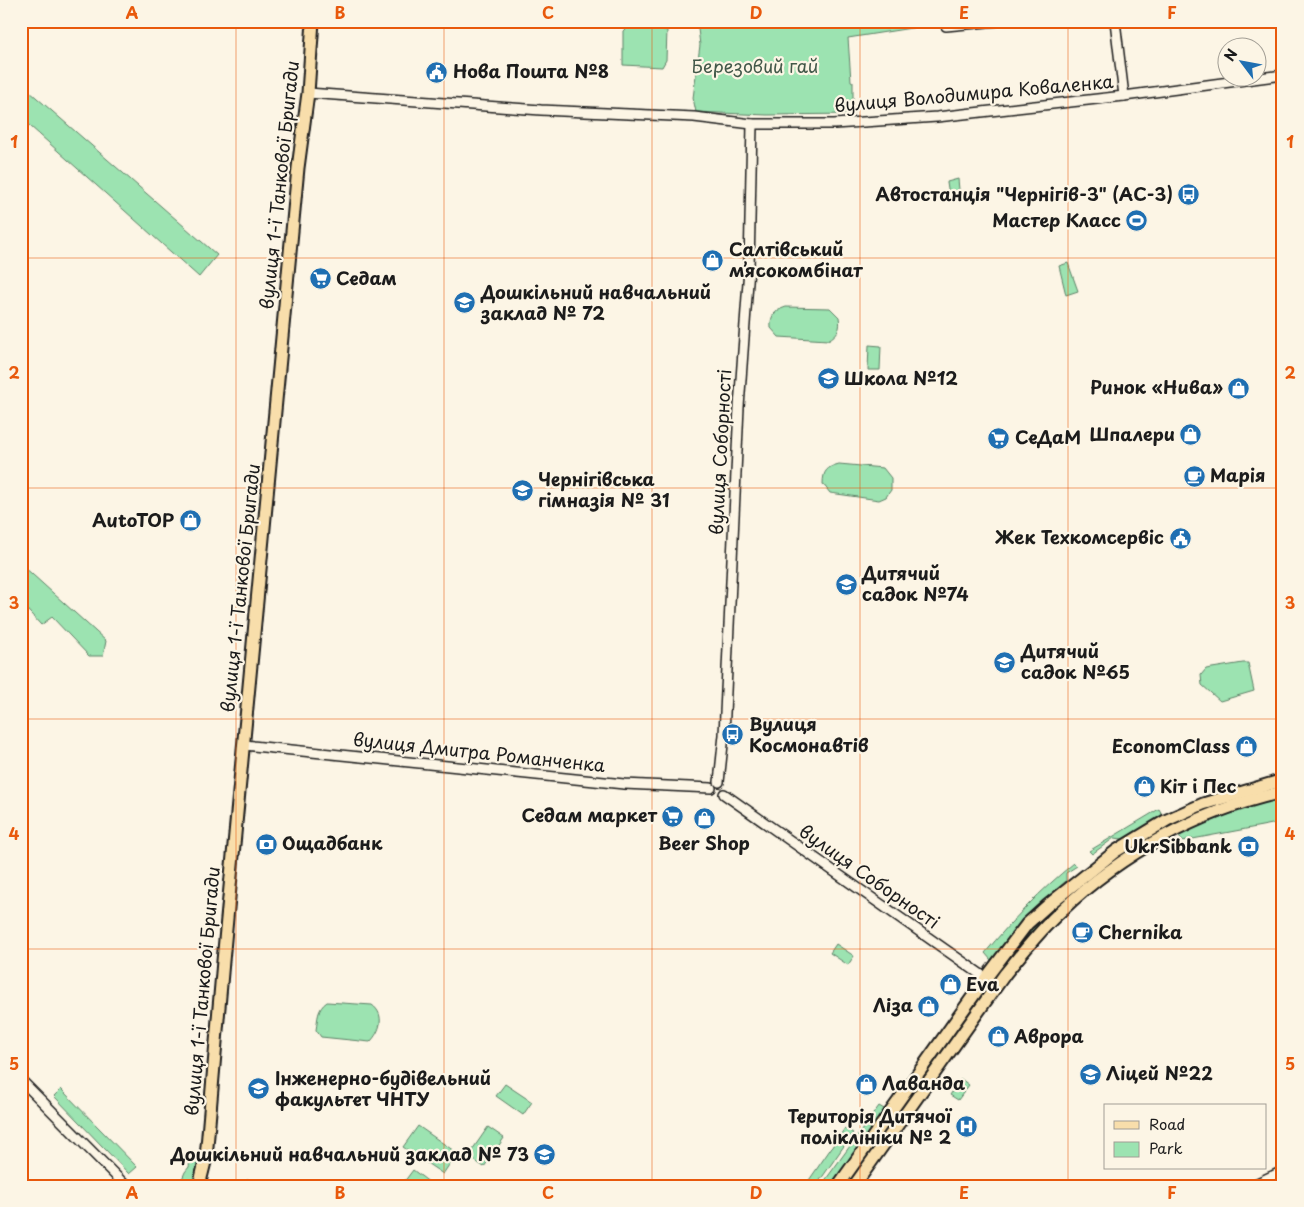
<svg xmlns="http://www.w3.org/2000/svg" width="1304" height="1207" font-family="'Playpen Sans',sans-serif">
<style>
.green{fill:#9ce3b1;stroke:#5c8066}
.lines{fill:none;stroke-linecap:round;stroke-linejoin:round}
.minor-casing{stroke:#1c1c1c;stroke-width:12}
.major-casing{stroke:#1c1c1c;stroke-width:15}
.minor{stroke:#fcf5e5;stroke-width:9}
.major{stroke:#f8deab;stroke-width:11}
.grid{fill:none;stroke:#e8590c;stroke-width:1;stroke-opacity:0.55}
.labels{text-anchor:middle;stroke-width:4.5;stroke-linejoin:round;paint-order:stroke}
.park-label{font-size:18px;fill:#425849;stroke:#fcf5e5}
.poi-label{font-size:18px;font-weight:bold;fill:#1c1c1c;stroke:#fcf5e5;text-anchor:start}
.street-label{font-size:18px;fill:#1c1c1c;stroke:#fcf5e5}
.neatline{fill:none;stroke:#e8590c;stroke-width:2}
.grid-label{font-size:16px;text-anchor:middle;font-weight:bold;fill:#e8590c}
</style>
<rect width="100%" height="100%" fill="#fcf5e5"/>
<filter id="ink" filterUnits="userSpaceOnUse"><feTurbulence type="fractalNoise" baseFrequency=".02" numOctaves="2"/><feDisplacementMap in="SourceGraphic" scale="10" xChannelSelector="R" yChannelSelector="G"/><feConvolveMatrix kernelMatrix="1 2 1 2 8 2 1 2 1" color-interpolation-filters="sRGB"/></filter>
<g filter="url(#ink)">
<g class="green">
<polygon points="697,21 938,21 937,24 848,38 851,81 853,82 853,114 767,115 696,112 693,98 700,45"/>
<polygon points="626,28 667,30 666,60 662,67 623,65 623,31"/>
<polygon points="21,84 217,255 199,277 21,118"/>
<polygon points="958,179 960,200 950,201 947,182"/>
<polygon points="1068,263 1078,291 1066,295 1059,266"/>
<path d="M786 307 830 308 839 317C841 329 838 334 828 340L779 337 771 328C770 316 774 311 786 307Z"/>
<polygon points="869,345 881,346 880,370 868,370"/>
<path d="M839 464 883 468 891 478V490L886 497 879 500 830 493 823 484C823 471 827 467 839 464Z"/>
<polygon points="22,565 106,641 103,656 89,656 52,617 41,625 21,603"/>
<polygon points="1243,663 1248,663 1254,691 1220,701 1202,685 1201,675 1206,669"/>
<polygon points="1283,798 1283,822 1182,841 1178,835 1246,806"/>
<polygon points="1159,809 1163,816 1123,839 1114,838 1092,854 1089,851"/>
<polygon points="1165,827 1166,830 1069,896 1033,930 1003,967 1001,966 1028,930 1048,911 1122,852"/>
<path d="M1074 863 1077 866 1066 873V881C1036 906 1015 928 991 960L985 953C1012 920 1041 890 1074 863Z"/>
<polygon points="836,944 854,956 848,965 830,953"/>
<polygon points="978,998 980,1000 900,1113 898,1111"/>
<path d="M327 1002 372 1005C386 1015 380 1032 370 1042L321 1037 316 1030C318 1018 317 1009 327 1002Z"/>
<polygon points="961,1079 969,1085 958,1100 950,1095"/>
<polygon points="505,1084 532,1102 523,1115 496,1096"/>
<polygon points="61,1089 137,1167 129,1174 54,1096"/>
<polygon points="879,1106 886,1110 831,1186 821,1186"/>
<polygon points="894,1116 897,1118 848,1186 845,1186"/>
<polygon points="418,1126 457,1153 443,1174 403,1147"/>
<polygon points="488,1127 504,1138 484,1167 468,1156"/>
<polygon points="845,1128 853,1133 816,1186 805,1186"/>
<polygon points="191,1154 201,1154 195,1186 179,1186 185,1172 189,1167"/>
<polygon points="413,1170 434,1186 401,1186"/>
<polygon points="247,1180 312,1186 245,1186"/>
</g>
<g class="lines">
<defs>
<g id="minor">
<polyline points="1115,21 1124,96"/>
<polyline points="946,26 998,21"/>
<polyline points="308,93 541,110 694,117 752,124 834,124 937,117 1124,96 1283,75"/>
<polyline points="244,745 624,784 711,788"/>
<polyline points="719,782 724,735 739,407 749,268 752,124"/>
<polyline points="724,794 990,981"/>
<polyline points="21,1080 126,1186"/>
<polyline points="1251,1186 1283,1171"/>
</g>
<g id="major">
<polyline points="199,1186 206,1158 223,961 298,168 308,93 313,21"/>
<polyline points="838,1186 986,978 1027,924 1048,905 1116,851 1167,820 1203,804 1283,780"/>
<path d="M854 1186 1005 974C1023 952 1040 930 1061 911 1122 853 1200 810 1283 792"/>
</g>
</defs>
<use href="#minor" class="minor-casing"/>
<use href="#major" class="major-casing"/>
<use href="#minor" class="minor"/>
<use href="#major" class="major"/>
</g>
</g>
<path class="grid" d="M236 21V1186M444 21V1186M652 21V1186M860 21V1186M1068 21V1186M21 258H1283M21 488H1283M21 719H1283M21 949H1283"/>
<defs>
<symbol id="civic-disc" viewBox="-11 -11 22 22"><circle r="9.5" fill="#1f6fb2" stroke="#fcf5e5"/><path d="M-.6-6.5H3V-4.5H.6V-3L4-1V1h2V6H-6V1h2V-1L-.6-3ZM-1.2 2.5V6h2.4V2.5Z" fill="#fff"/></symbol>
<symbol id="bus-disc" viewBox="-11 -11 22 22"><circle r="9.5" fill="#1f6fb2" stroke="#fcf5e5"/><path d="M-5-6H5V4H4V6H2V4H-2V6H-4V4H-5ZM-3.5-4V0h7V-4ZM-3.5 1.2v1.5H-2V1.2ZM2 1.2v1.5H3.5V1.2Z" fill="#fff"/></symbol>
<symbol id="stadium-disc" viewBox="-11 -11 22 22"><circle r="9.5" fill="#1f6fb2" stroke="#fcf5e5"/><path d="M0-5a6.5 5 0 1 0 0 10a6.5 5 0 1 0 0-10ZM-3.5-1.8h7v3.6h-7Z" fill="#fff"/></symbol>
<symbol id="shop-disc" viewBox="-11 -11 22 22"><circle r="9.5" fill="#1f6fb2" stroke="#fcf5e5"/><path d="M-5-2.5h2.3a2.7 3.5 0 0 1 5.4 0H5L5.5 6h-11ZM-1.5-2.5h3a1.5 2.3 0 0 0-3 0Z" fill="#fff"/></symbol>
<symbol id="supermarket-disc" viewBox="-11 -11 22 22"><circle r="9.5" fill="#1f6fb2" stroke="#fcf5e5"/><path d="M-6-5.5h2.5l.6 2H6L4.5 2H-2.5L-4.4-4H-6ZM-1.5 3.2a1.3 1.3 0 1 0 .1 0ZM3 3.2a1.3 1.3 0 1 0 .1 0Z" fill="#fff"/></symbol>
<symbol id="school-disc" viewBox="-11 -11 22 22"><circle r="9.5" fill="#1f6fb2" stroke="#fcf5e5"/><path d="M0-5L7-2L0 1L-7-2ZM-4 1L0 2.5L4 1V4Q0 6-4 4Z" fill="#fff"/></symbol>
<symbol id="cafe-disc" viewBox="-11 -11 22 22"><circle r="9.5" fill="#1f6fb2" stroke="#fcf5e5"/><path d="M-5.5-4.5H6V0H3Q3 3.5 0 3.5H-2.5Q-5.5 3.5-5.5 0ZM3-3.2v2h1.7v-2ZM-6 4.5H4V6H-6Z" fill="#fff"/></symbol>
<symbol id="bank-disc" viewBox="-11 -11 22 22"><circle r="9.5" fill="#1f6fb2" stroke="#fcf5e5"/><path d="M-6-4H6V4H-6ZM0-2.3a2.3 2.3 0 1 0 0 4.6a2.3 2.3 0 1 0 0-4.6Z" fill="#fff"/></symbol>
<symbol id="university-disc" viewBox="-11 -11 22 22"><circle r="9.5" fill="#1f6fb2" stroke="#fcf5e5"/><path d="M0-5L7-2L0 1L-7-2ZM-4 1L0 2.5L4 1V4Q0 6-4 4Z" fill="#fff"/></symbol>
<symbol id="hospital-disc" viewBox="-11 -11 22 22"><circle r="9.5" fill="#1f6fb2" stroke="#fcf5e5"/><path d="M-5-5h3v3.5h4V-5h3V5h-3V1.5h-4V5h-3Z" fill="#fff"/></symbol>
</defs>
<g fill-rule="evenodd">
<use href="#civic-disc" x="424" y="60" width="25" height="25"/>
<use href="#bus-disc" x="1176" y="182" width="25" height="25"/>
<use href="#stadium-disc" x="1124" y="208" width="25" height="25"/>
<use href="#shop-disc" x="700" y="248" width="25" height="25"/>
<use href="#supermarket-disc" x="308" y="266" width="25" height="25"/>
<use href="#school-disc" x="452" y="290" width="25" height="25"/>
<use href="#school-disc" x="816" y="366" width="25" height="25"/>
<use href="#shop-disc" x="1226" y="376" width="25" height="25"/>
<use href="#shop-disc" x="1178" y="422" width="25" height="25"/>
<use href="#supermarket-disc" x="986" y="426" width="25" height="25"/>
<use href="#cafe-disc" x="1182" y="464" width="25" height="25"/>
<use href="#school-disc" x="510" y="478" width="25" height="25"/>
<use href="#shop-disc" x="178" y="508" width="25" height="25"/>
<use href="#civic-disc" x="1168" y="526" width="25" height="25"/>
<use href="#school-disc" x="834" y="572" width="25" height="25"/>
<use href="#school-disc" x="992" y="650" width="25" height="25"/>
<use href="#bus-disc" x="720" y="722" width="25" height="25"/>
<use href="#shop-disc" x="1234" y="734" width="25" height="25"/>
<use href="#shop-disc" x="1132" y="774" width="25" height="25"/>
<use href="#supermarket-disc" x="660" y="804" width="25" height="25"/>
<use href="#shop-disc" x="692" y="806" width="25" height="25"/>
<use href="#bank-disc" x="254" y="832" width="25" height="25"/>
<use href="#bank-disc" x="1236" y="834" width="25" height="25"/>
<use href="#cafe-disc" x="1070" y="920" width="25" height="25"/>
<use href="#shop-disc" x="938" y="972" width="25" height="25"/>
<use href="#shop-disc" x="916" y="994" width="25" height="25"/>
<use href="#shop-disc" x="986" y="1024" width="25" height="25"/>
<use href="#school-disc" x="1078" y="1062" width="25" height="25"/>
<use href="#shop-disc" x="854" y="1072" width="25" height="25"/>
<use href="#university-disc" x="246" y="1076" width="25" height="25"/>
<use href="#hospital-disc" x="954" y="1114" width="25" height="25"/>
<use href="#school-disc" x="532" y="1142" width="25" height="25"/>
</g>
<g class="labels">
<g class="park-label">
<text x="755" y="73">Березовий гай</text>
</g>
<g class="poi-label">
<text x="453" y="78">Нова Пошта №8</text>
<text x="1173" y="201" text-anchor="end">Автостанція "Чернігів-3" (АС-3)</text>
<text x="1121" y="227" text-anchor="end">Мастер Класс</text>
<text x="729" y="256">Салтівський<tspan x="729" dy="21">мʼясокомбінат</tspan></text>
<text x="336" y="285">Седам</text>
<text x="481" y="299">Дошкільний навчальний<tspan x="481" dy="21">заклад № 72</tspan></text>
<text x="844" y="385">Школа №12</text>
<text x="1223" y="394" text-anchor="end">Ринок «Нива»</text>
<text x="1175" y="441" text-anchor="end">Шпалери</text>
<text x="1015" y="444">СеДаМ</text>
<text x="1210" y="482">Марія</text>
<text x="538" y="486">Чернігівська<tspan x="538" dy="21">гімназія № 31</tspan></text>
<text x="174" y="527" text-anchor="end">AutoTOP</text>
<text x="1164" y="544" text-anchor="end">Жек Техкомсервіс</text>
<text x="862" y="580">Дитячий<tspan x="862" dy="21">садок №74</tspan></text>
<text x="1021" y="658">Дитячий<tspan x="1021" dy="21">садок №65</tspan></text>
<text x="749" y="731">Вулиця<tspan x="749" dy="21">Космонавтів</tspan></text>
<text x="1230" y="753" text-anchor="end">EconomClass</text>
<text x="1160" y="793">Кіт і Пес</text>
<text x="657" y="822" text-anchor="end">Седам маркет</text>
<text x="282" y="850">Ощадбанк</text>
<text x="704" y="850" text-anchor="middle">Beer Shop</text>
<text x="1232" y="853" text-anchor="end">UkrSibbank</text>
<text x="1098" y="939">Chernika</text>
<text x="966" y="991">Eva</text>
<text x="913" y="1012" text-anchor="end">Ліза</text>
<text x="1014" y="1043">Аврора</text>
<text x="1106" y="1080">Ліцей №22</text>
<text x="275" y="1085">Інженерно-будівельний<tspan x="275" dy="21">факультет ЧНТУ</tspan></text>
<text x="882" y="1090">Лаванда</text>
<text x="951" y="1123" text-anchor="end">Територія Дитячої<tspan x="951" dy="21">поліклініки № 2</tspan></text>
<text x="529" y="1161" text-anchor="end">Дошкільний навчальний заклад № 73</text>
</g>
<g class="street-label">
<text transform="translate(974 94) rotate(-5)" y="6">вулиця Володимира Коваленка</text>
<text transform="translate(280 185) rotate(-84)" y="6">вулиця 1-ї Танкової Бригади</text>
<text transform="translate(721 452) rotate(-87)" y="6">вулиця Соборності</text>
<text transform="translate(241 588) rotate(-84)" y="6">вулиця 1-ї Танкової Бригади</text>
<text transform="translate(479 753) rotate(6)" y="6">вулиця Дмитра Романченка</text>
<text transform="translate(869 877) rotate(35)" y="6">вулиця Соборності</text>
<text transform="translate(203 991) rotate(-85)" y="6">вулиця 1-ї Танкової Бригади</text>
</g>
</g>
<rect width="1304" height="1207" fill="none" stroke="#fcf5e5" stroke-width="55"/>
<rect x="1104" y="1104" width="162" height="65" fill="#fcf5e5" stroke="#a29e95"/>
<rect x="1114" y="1121" width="25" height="8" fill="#f8deab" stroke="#a29e95"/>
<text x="1149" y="1130" font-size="15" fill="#1c1c1c">Road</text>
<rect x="1114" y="1142" width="25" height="15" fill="#9ce3b1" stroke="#a29e95"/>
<text x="1149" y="1154" font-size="15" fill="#1c1c1c">Park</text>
<g transform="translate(1242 62) rotate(302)"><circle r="24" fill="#fcf5e5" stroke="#a29e95"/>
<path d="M0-4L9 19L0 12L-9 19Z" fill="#1f6fb2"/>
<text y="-8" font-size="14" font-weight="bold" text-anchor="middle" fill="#1c1c1c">N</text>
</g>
<rect x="28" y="28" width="1248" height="1152" class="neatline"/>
<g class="grid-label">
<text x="132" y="19">A</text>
<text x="340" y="19">B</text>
<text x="548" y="19">C</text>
<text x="756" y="19">D</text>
<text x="964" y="19">E</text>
<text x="1172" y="19">F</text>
<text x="14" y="148">1</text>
<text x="1290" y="148">1</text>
<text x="14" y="379">2</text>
<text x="1290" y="379">2</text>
<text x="14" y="609">3</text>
<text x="1290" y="609">3</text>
<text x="14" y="840">4</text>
<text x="1290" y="840">4</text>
<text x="14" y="1070">5</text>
<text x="1290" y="1070">5</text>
<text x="132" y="1199">A</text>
<text x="340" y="1199">B</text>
<text x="548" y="1199">C</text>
<text x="756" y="1199">D</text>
<text x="964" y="1199">E</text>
<text x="1172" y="1199">F</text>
</g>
</svg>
